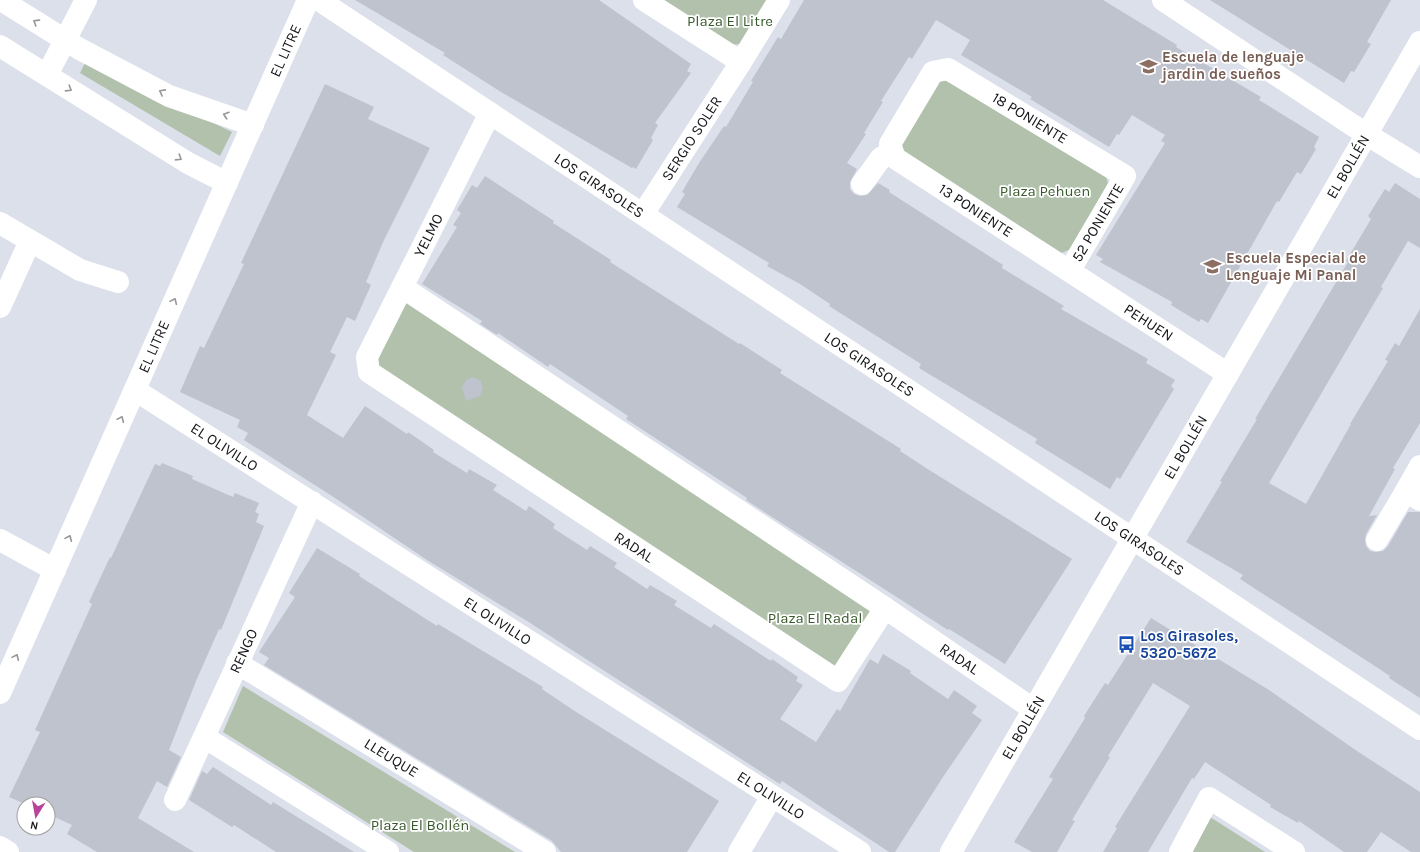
<svg xmlns="http://www.w3.org/2000/svg" width="1420" height="852" font-family="Karla,sans-serif">
<style>
.green{fill:#b1c1ac}
.building{fill:#bec3ce}
.lines{fill:none;stroke-linecap:round;stroke-linejoin:round}
.street{stroke:#fff;stroke-width:22}
.secondary{stroke:#fff;stroke-width:22}
.oneway{stroke:#959697}
.labels{text-anchor:middle;stroke-width:3.5;stroke-linejoin:round;paint-order:stroke}
.park-label{font-size:15px;fill:#38592c;stroke:#fff}
.street-label{font-size:15px;fill:#131518;stroke:#fff}
.education-label{font-size:15px;font-weight:bold;fill:#785e54;stroke:#fff;text-anchor:start}
.transit-label{font-size:15px;font-weight:bold;fill:#164399;stroke:#fff;text-anchor:start}
</style>
<rect width="100%" height="100%" fill="#dbe0eb"/>
<g class="green">
<polygon points="659,0 768,0 741,44 726,45"/>
<polygon points="86,61 232,132 220,156 80,73"/>
<polygon points="948,77 1105,174 1108,183 1073,248 1059,254 906,158 898,141 935,81"/>
<polygon points="405,300 871,610 832,674 373,366"/>
<polygon points="243,686 515,852 414,852 223,732"/>
<polygon points="1210,817 1265,852 1193,852"/>
</g>
<g class="building">
<polygon points="355,0 599,0 691,64 687,71 691,73 655,123 658,125 651,138 653,140 636,169 633,167 632,168 501,92 443,55 445,53"/>
<polygon points="804,0 1103,0 1177,45 1176,47 1261,97 1259,100 1319,137 1314,147 1316,149 1301,174 1297,172 1279,202 1277,201 1208,323 1201,319 1199,322 1171,305 1172,302 1100,262 1103,259 1096,255 1165,143 1161,141 1165,135 1132,115 1119,135 1117,134 1109,147 1030,99 1032,97 961,55 970,40 936,20 912,59 909,57 881,101 883,102 864,133 866,134 847,163 857,169 850,182 850,189 854,194 860,196 867,195 878,183 890,190 889,192 1003,265 1002,268 1064,306 1061,309 1148,359 1146,363 1175,380 1171,386 1174,389 1120,479 1117,477 1110,489 1035,443 1037,439 919,368 921,364 829,306 830,304 800,284 767,266 769,263 677,207 685,194 682,192 699,163 724,126 726,127 753,82 751,81 778,37 781,39"/>
<polygon points="1210,0 1391,0 1367,42 1371,44 1354,72 1351,71 1344,83"/>
<polygon points="325,84 374,107 368,119 430,148 384,240 366,282 371,285 355,321 347,317 330,352 336,355 307,415 343,438 365,406 407,434 408,432 434,450 433,452 467,473 469,469 497,485 493,490 526,511 529,506 555,524 553,528 587,550 590,546 617,563 614,567 647,589 650,585 677,601 674,605 711,628 714,624 771,661 772,659 798,677 796,681 803,685 780,719 816,742 837,709 840,711 870,659 878,664 883,654 911,671 910,673 948,699 954,690 977,706 972,713 982,720 943,777 895,852 889,852 782,781 780,784 527,621 427,560 332,496 244,440 248,433 237,427 240,420 180,392 200,346 204,348 244,264 241,263"/>
<polygon points="485,176 554,221 553,223 611,260 610,262 739,344 740,343 782,370 780,373 901,449 900,451 926,468 1072,559 1005,664 949,629 948,630 772,517 746,500 747,498 626,419 628,416 550,364 548,367 498,333 497,335 480,324 482,321 422,284 457,227 453,225 461,213 457,210 472,185 477,188"/>
<polygon points="1395,183 1420,199 1420,248 1408,241 1381,287 1383,288 1269,483 1306,504 1351,424 1350,424 1388,361 1385,360 1395,343 1399,346 1420,309 1420,423 1393,468 1395,469 1369,516 1377,515 1366,534 1365,540 1366,546 1370,551 1376,552 1383,551 1388,546 1408,512 1420,512 1420,698 1389,678 1390,676 1361,657 1240,579 1243,575 1186,542 1222,482 1220,481 1257,419 1255,419 1348,262 1346,261 1371,219 1368,216 1385,189 1389,192"/>
<polygon points="473,377 481,381 483,389 480,396 466,401 462,387 466,380"/>
<polygon points="162,463 193,476 192,479 233,497 235,493 259,503 255,512 259,514 256,522 264,526 221,630 219,629 196,681 169,750 181,757 167,787 157,781 138,818 194,852 97,852 67,834 72,825 48,814 48,804 25,804 9,797 40,732 35,730 92,604 89,602 110,557 111,558 155,464 160,466"/>
<polygon points="317,548 360,574 359,576 437,626 438,624 543,687 542,689 573,710 719,801 687,852 561,852 552,841 264,665 269,658 259,652 295,597 289,593"/>
<polygon points="1151,618 1269,690 1357,751 1420,792 1420,852 1411,852 1381,832 1367,852 1344,852 1299,821 1298,823 1270,807 1271,805 1205,762 1194,779 1192,778 1148,852 1103,852 1117,828 1115,827 1190,706 1153,683 1108,756 1110,757 1072,820 1075,821 1057,852 1032,852 1014,842 1053,779 1049,777 1085,718 1084,716 1105,683 1108,685"/>
<polygon points="213,767 271,805 273,802 354,852 276,852 234,825 232,827 189,800 202,771 207,774"/>
</g>
<g class="lines">
<g class="street">
<polyline points="1,0 78,48 169,96 253,125"/>
<path id="s1" d="M319 0 1420 729"/>
<polyline points="644,0 741,62"/>
<polyline points="1163,0 1366,134 1420,167"/>
<polyline points="0,46 188,163 227,183"/>
<polyline points="47,75 86,0"/>
<polyline points="862,184 881,158 892,151"/>
<path id="s2" d="M643 214 741 62 779 0"/>
<polyline points="0,223 80,270 118,282"/>
<path id="s3" d="M1070 270 1125 176 948 69 933 72 890 144 895 158 1228 374"/>
<path id="s4" d="M402 287 885 608 838 681 369 372 367 357 490 113"/>
<polyline points="0,307 30,241"/>
<path id="s5" d="M135 390 860 852"/>
<polyline points="1420,466 1406,491 1420,500"/>
<polyline points="0,540 55,570"/>
<polyline points="1377,540 1406,491"/>
<path id="s6" d="M885 608 1033 709"/>
<path id="s7" d="M237 663 545 852"/>
<path id="s8" d="M0 693 308 0"/>
<polyline points="204,737 388,852"/>
<path id="s9" d="M175 800 312 502"/>
<polyline points="739,852 772,796"/>
<path id="s10" d="M951 852 1420 42"/>
<polyline points="1180,852 1209,798 1294,852"/>
</g>
<polyline class="secondary" points="0,847 8,852"/>
</g>
<defs><path id="oneway-chevron" d="M-2-3.5L2.5 0L-2 3.5" fill="none" stroke-width="1.6" stroke-linecap="round" stroke-linejoin="round"/></defs>
<g class="oneway">
<use href="#oneway-chevron" transform="translate(36 22) rotate(-148)"/>
<use href="#oneway-chevron" transform="translate(69 89) rotate(32)"/>
<use href="#oneway-chevron" transform="translate(162 92) rotate(-152)"/>
<use href="#oneway-chevron" transform="translate(226 115) rotate(-162)"/>
<use href="#oneway-chevron" transform="translate(179 158) rotate(32)"/>
<use href="#oneway-chevron" transform="translate(174 301) rotate(-66)"/>
<use href="#oneway-chevron" transform="translate(121 419) rotate(-66)"/>
<use href="#oneway-chevron" transform="translate(69 538) rotate(-66)"/>
<use href="#oneway-chevron" transform="translate(16 657) rotate(-66)"/>
</g>
<defs>
<symbol id="school-bare" viewBox="-9 -9 18 18"><path d="M0-5L7-2L0 1L-7-2ZM-4 1L0 2.5L4 1V4Q0 6-4 4Z" fill="#8d6e63" stroke="#fff" stroke-width="2.5" paint-order="stroke"/></symbol>
<symbol id="bus-bare" viewBox="-9 -9 18 18"><path d="M-5-6H5V4H4V6H2V4H-2V6H-4V4H-5ZM-3.5-4V0h7V-4ZM-3.5 1.2v1.5H-2V1.2ZM2 1.2v1.5H3.5V1.2Z" fill="#1a4fb4" stroke="#fff" stroke-width="2.5" paint-order="stroke"/></symbol>
</defs>
<g fill-rule="evenodd">
<use href="#school-bare" x="1136" y="54" width="25" height="25"/>
<use href="#school-bare" x="1200" y="254" width="25" height="25"/>
<use href="#bus-bare" x="1114" y="632" width="25" height="25"/>
</g>
<g class="labels">
<g class="park-label">
<text x="730" y="26">Plaza El Litre</text>
<text x="1045" y="196">Plaza Pehuen</text>
<text x="815" y="623">Plaza El Radal</text>
<text x="420" y="830">Plaza El Bollén</text>
</g>
<g class="street-label">
<text dy="5" stroke="none"><textPath href="#s8" startOffset="703">EL LITRE</textPath></text>
<text transform="translate(1030 118) rotate(31)" y="5">18 PONIENTE</text>
<text dy="5" stroke="none"><textPath href="#s2" startOffset="90">SERGIO SOLER</textPath></text>
<text dy="5" stroke="none"><textPath href="#s10" startOffset="792">EL BOLLÉN</textPath></text>
<text dy="5" stroke="none"><textPath href="#s1" startOffset="336">LOS GIRASOLES</textPath></text>
<text dy="5" stroke="none"><textPath href="#s3" startOffset="526">13 PONIENTE</textPath></text>
<text dy="5" stroke="none"><textPath href="#s3" startOffset="55">52 PONIENTE</textPath></text>
<text dy="5" stroke="none"><textPath href="#s4" startOffset="1380">YELMO</textPath></text>
<text dy="5" stroke="none"><textPath href="#s3" startOffset="732">PEHUEN</textPath></text>
<text dy="5" stroke="none"><textPath href="#s8" startOffset="379">EL LITRE</textPath></text>
<text dy="5" stroke="none"><textPath href="#s1" startOffset="660">LOS GIRASOLES</textPath></text>
<text dy="5" stroke="none"><textPath href="#s5" startOffset="106">EL OLIVILLO</textPath></text>
<text dy="5" stroke="none"><textPath href="#s10" startOffset="468">EL BOLLÉN</textPath></text>
<text dy="5" stroke="none"><textPath href="#s1" startOffset="984">LOS GIRASOLES</textPath></text>
<text transform="translate(634 547) rotate(33)" y="5">RADAL</text>
<text dy="5" stroke="none"><textPath href="#s5" startOffset="430">EL OLIVILLO</textPath></text>
<text dy="5" stroke="none"><textPath href="#s9" startOffset="164">RENGO</textPath></text>
<text dy="5" stroke="none"><textPath href="#s6" startOffset="90">RADAL</textPath></text>
<text dy="5" stroke="none"><textPath href="#s10" startOffset="144">EL BOLLÉN</textPath></text>
<text dy="5" stroke="none"><textPath href="#s7" startOffset="181">LLEUQUE</textPath></text>
<text dy="5" stroke="none"><textPath href="#s5" startOffset="754">EL OLIVILLO</textPath></text>
</g>
<g class="education-label">
<text x="1162" y="62">Escuela de lenguaje<tspan x="1162" dy="17">jardin de sueños</tspan></text>
<text x="1226" y="263">Escuela Especial de<tspan x="1226" dy="17">Lenguaje Mi Panal</tspan></text>
</g>
<g class="transit-label">
<text x="1140" y="641">Los Girasoles,<tspan x="1140" dy="17">5320-5672</tspan></text>
</g>
</g>
<g transform="translate(36 816) rotate(191)"><circle r="19" fill="#ffffff" stroke="#a1a1a3"/>
<path d="M0-3L7 15L0 10L-7 15Z" fill="#b8439c"/>
<text y="-6" font-size="11" font-weight="bold" text-anchor="middle" fill="#131518">N</text>
</g>
</svg>
